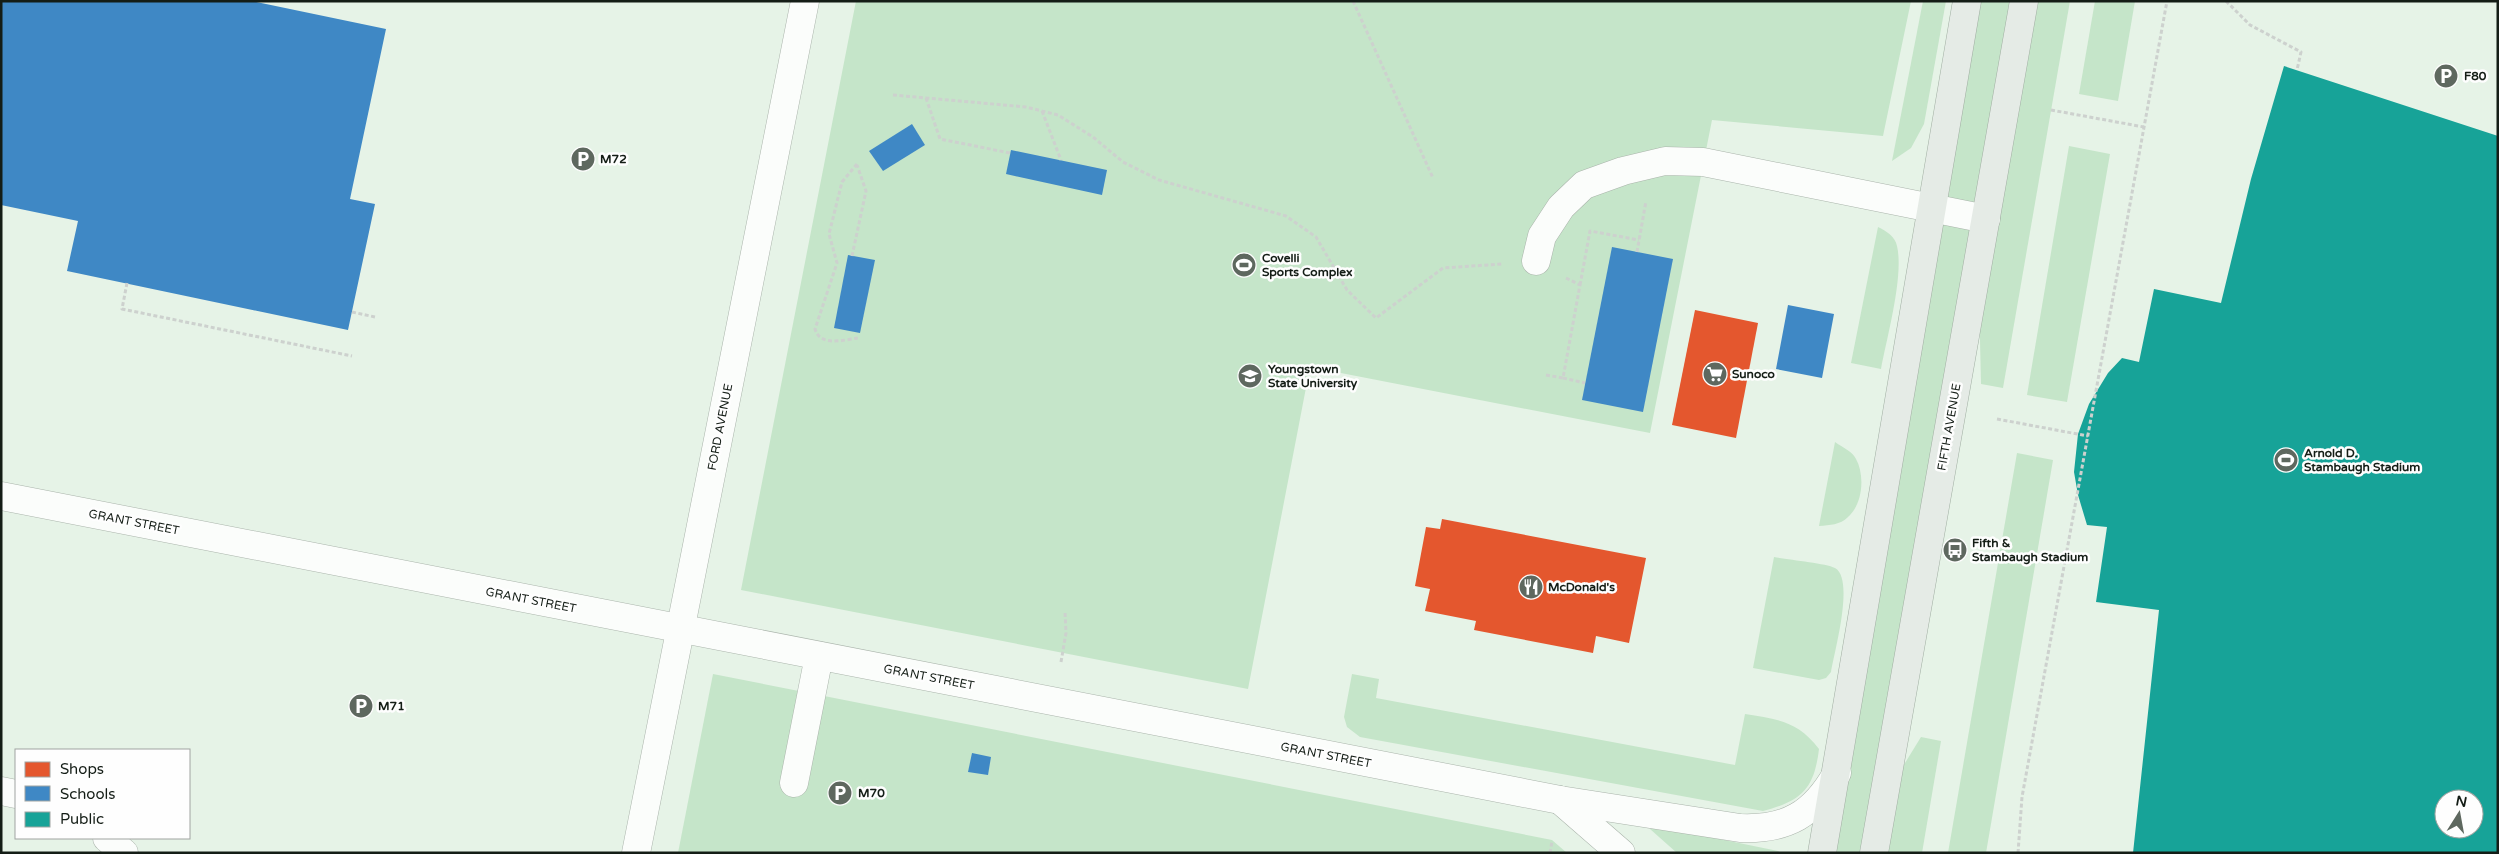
<svg xmlns="http://www.w3.org/2000/svg" width="2499" height="854" font-family="'Varela Round',sans-serif">
<style>
.green{fill:#c5e5c9}
.shops{fill:#e4572e}
.schools{fill:#3f88c5}
.public{fill:#17a398;fill-rule:evenodd}
.lines{fill:none;stroke-linecap:round;stroke-linejoin:round}
.minor-casing{stroke:#aab4ab;stroke-width:29}
.major-casing{stroke:#a0aea2;stroke-width:29}
.path{stroke:#cdd1ce;stroke-width:3;stroke-dasharray:4 2.5;stroke-linecap:butt}
.minor{stroke:#fbfdfb;stroke-width:28}
.major{stroke:#e5ebe6;stroke-width:28}
.labels{text-anchor:middle;stroke-width:5;stroke-linejoin:round;paint-order:stroke}
.poi-label{font-size:12px;font-weight:bold;fill:#141d16;stroke:#fefefe;text-anchor:start}
.street-label{font-size:12px;fill:#141d16;stroke:#fefefe}
</style>
<rect width="100%" height="100%" fill="#e6f3e7"/>
<g class="green">
<polygon points="856,1 1911,1 1883,136 1712,120 1650,433 1310,367 1248,689 741,590"/>
<polygon points="1923,1 1946,1 1924,124 1911,148 1892,161"/>
<polygon points="1967,1 2024,1 1874,853 1822,853"/>
<polygon points="2030,1 2070,1 2003,388 1981,384 1979,297"/>
<polygon points="2095,1 2135,1 2118,101 2079,94"/>
<polygon points="2069,146 2110,154 2067,402 2027,395"/>
<path d="M1878 227C1886 231 1895 236 1897 246 1904 276 1887 337 1881 369L1851 363Z"/>
<path d="M1835 442C1842 447 1853 452 1856 459 1865 475 1863 504 1848 517 1840 525 1830 525 1819 526Z"/>
<polygon points="2017,453 2053,460 1986,853 1948,853"/>
<path d="M1774 557C1788 560 1825 563 1835 568 1855 579 1834 653 1831 672L1826 678 1819 680 1753 668Z"/>
<polygon points="713,674 1552,840 1567,853 678,853"/>
<path d="M1352 674 1379 679 1376 698 1735 765 1745 714C1777 719 1798 721 1819 749 1814 790 1801 801 1763 811L1360 737 1347 727 1344 717Z"/>
<polygon points="1921,737 1941,741 1922,853 1884,853 1897,776"/>
<polygon points="1651,825 1778,851 1781,853 1677,853 1650,829"/>
</g>
<g class="shops">
<polygon points="1695,310 1758,323 1736,438 1672,425"/>
<polygon points="1442,519 1646,558 1629,643 1596,636 1593,653 1474,630 1476,621 1425,611 1430,589 1415,586 1426,527 1440,529"/>
</g>
<g class="schools">
<polygon points="1,1 252,1 386,29 350,199 375,204 348,330 67,271 78,221 1,205"/>
<polygon points="912,124 925,145 883,171 869,151"/>
<polygon points="1011,150 1107,170 1102,195 1006,174"/>
<polygon points="1612,247 1673,259 1643,412 1582,400"/>
<polygon points="848,255 875,260 860,333 834,328"/>
<polygon points="1788,305 1834,314 1822,378 1776,369"/>
<polygon points="972,753 991,757 988,775 968,772"/>
</g>
<path class="public" d="M2284 66 2498 136V853H2133L2159 610 2096 602 2107 527 2087 525 2078 495 2074 472 2078 434 2089 404 2108 373 2122 358 2139 362 2154 289 2221 303 2251 179ZM2444 799H2474V829H2444Z"/>
<g class="lines">
<defs>
<g id="minor">
<polyline points="1536,261 1542,236 1561,207 1584,185 1623,171 1665,161 1703,162 1986,219"/>
<path d="M1 496 1560 800 1740 828C1787 830 1814 814 1837 773"/>
<polyline points="794,783 819,656"/>
<polyline points="1,791 16,794"/>
<polyline points="1560,800 1621,853"/>
<polyline points="107,838 124,853"/>
<polyline points="636,853 805,1"/>
</g>
<g id="major">
<polyline points="1822,853 1967,1"/>
<polyline points="1874,853 2024,1"/>
</g>
</defs>
<use href="#minor" class="minor-casing"/>
<use href="#major" class="major-casing"/>
<g class="path">
<polyline points="1353,1 1433,178"/>
<polyline points="2226,1 2250,25 2301,52 2297,70"/>
<polyline points="893,95 1026,107 1058,115 1093,137 1123,162 1159,180 1286,216 1316,237 1347,290 1376,318 1443,268 1502,264"/>
<polyline points="926,98 940,139 1010,153"/>
<polyline points="2051,110 2144,127"/>
<polyline points="1042,111 1061,160"/>
<path d="M857 164 842 182 829 234 837 263 815 329C820 347 844 340 858 338"/>
<polyline points="1637,252 1646,201"/>
<polyline points="852,256 866,191 857,165"/>
<polyline points="127,283 122,309 352,356"/>
<polyline points="1580,285 1590,231 1639,240"/>
<polyline points="352,312 375,317"/>
<polyline points="1546,375 1563,378 1580,285 1566,278"/>
<polyline points="1563,378 1585,383"/>
<polyline points="1997,419 2088,436"/>
<polyline points="1061,662 1066,633 1065,611"/>
<polyline points="1550,853 1552,841"/>
<polyline points="2018,853 2022,797 2167,1"/>
</g>
<use href="#minor" class="minor"/>
<use href="#major" class="major"/>
</g>
<defs>
<symbol id="parking-disc" viewBox="-11 -11 22 22"><circle r="9.5" fill="#5e685f" stroke="#fefefe"/><path d="M-3.5-5.5H1a3.5 3.5 0 0 1 0 7H-1V5.5H-3.5ZM-1-3.4V-.6H.8a1.4 1.4 0 0 0 0-2.8Z" fill="#fff"/></symbol>
<symbol id="stadium-disc" viewBox="-11 -11 22 22"><circle r="9.5" fill="#5e685f" stroke="#fefefe"/><path d="M0-5a6.5 5 0 1 0 0 10a6.5 5 0 1 0 0-10ZM-3.5-1.8h7v3.6h-7Z" fill="#fff"/></symbol>
<symbol id="supermarket-disc" viewBox="-11 -11 22 22"><circle r="9.5" fill="#5e685f" stroke="#fefefe"/><path d="M-6-5.5h2.5l.6 2H6L4.5 2H-2.5L-4.4-4H-6ZM-1.5 3.2a1.3 1.3 0 1 0 .1 0ZM3 3.2a1.3 1.3 0 1 0 .1 0Z" fill="#fff"/></symbol>
<symbol id="university-disc" viewBox="-11 -11 22 22"><circle r="9.5" fill="#5e685f" stroke="#fefefe"/><path d="M0-5L7-2L0 1L-7-2ZM-4 1L0 2.5L4 1V4Q0 6-4 4Z" fill="#fff"/></symbol>
<symbol id="bus-disc" viewBox="-11 -11 22 22"><circle r="9.5" fill="#5e685f" stroke="#fefefe"/><path d="M-5-6H5V4H4V6H2V4H-2V6H-4V4H-5ZM-3.5-4V0h7V-4ZM-3.5 1.2v1.5H-2V1.2ZM2 1.2v1.5H3.5V1.2Z" fill="#fff"/></symbol>
<symbol id="restaurant-disc" viewBox="-11 -11 22 22"><circle r="9.5" fill="#5e685f" stroke="#fefefe"/><path d="M-5-6h1v4h1v-4h1v4h1v-4h1v5L-1.5 .5V6h-2V.5L-5-1ZM5-6V6H3V1.5H1.5Q1.5-4 5-6Z" fill="#fff"/></symbol>
</defs>
<g fill-rule="evenodd">
<use href="#parking-disc" x="2432" y="62" width="28" height="28"/>
<use href="#parking-disc" x="569" y="145" width="28" height="28"/>
<use href="#stadium-disc" x="1230" y="251" width="28" height="28"/>
<use href="#supermarket-disc" x="1701" y="360" width="28" height="28"/>
<use href="#university-disc" x="1236" y="362" width="28" height="28"/>
<use href="#stadium-disc" x="2272" y="446" width="28" height="28"/>
<use href="#bus-disc" x="1941" y="536" width="28" height="28"/>
<use href="#restaurant-disc" x="1517" y="573" width="28" height="28"/>
<use href="#parking-disc" x="347" y="692" width="28" height="28"/>
<use href="#parking-disc" x="826" y="779" width="28" height="28"/>
</g>
<g class="labels">
<g class="poi-label">
<text x="2464" y="80">F80</text>
<text x="600" y="163">M72</text>
<text x="1262" y="262">Covelli<tspan x="1262" dy="14">Sports Complex</tspan></text>
<text x="1268" y="373">Youngstown<tspan x="1268" dy="14">State University</tspan></text>
<text x="1732" y="378">Sunoco</text>
<text x="2304" y="457">Arnold D.<tspan x="2304" dy="14">Stambaugh Stadium</tspan></text>
<text x="1972" y="547">Fifth &amp;<tspan x="1972" dy="14">Stambaugh Stadium</tspan></text>
<text x="1548" y="591">McDonald's</text>
<text x="378" y="710">M71</text>
<text x="858" y="797">M70</text>
</g>
<g class="street-label">
<text transform="translate(720 427) rotate(-79)" y="4">FORD AVENUE</text>
<text transform="translate(1949 427) rotate(-80)" y="4">FIFTH AVENUE</text>
<text transform="translate(134 522) rotate(11)" y="4">GRANT STREET</text>
<text transform="translate(531 600) rotate(11)" y="4">GRANT STREET</text>
<text transform="translate(929 677) rotate(11)" y="4">GRANT STREET</text>
<text transform="translate(1326 755) rotate(11)" y="4">GRANT STREET</text>
</g>
</g>
<rect width="2499" height="854" fill="none" stroke="#141d16" stroke-width="5"/>
<rect x="15" y="749" width="175" height="90" fill="#fefefe" stroke="#a0a4a1"/>
<rect x="25" y="762" width="25" height="15" fill="#e4572e" stroke="#a0a4a1"/>
<text x="60" y="774" font-size="15" fill="#141d16">Shops</text>
<rect x="25" y="786" width="25" height="15" fill="#3f88c5" stroke="#a0a4a1"/>
<text x="60" y="799" font-size="15" fill="#141d16">Schools</text>
<rect x="25" y="812" width="25" height="15" fill="#17a398" stroke="#a0a4a1"/>
<text x="60" y="824" font-size="15" fill="#141d16">Public</text>
<g transform="translate(2459 814) rotate(11)"><circle r="24" fill="#fefefe" stroke="#a0a4a1"/>
<path d="M0-4L9 19L0 12L-9 19Z" fill="#5e685f"/>
<text y="-8" font-size="14" font-weight="bold" text-anchor="middle" fill="#141d16">N</text>
</g>
</svg>
